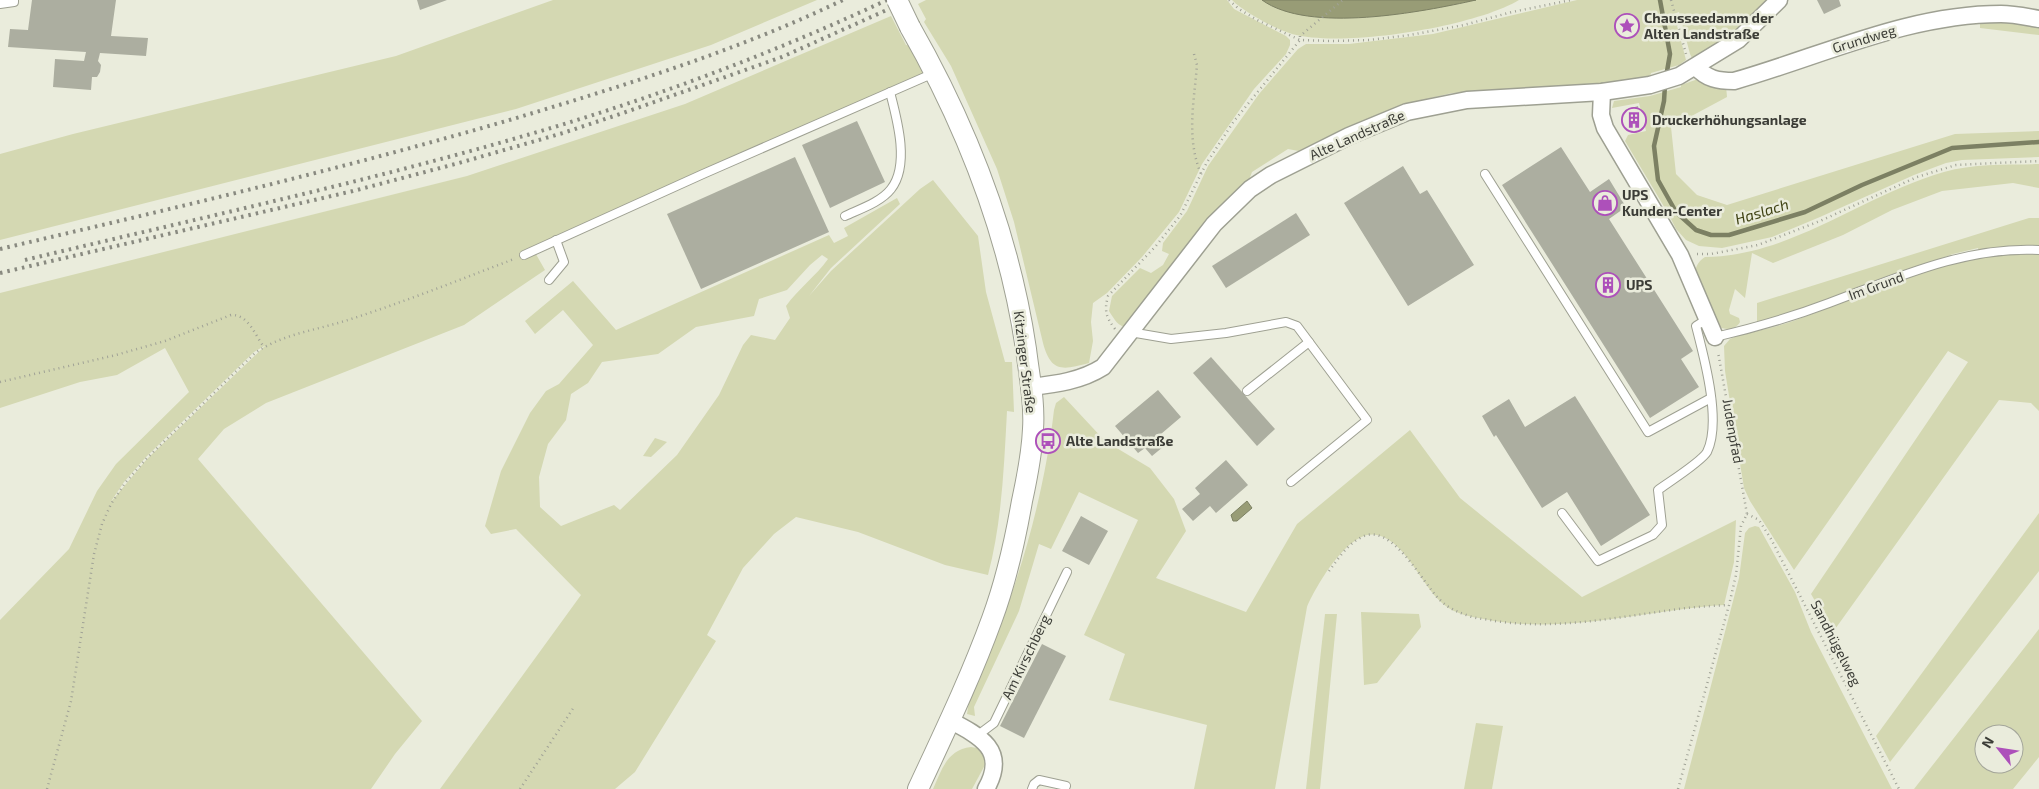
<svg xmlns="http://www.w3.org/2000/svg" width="2039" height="789" font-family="'Exo 2',sans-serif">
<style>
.green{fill:#d4d8b2;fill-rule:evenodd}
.water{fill:#989c76;stroke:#7c8063}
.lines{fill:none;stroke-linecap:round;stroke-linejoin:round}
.stream{stroke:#7c8063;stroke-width:4.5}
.building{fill:#acaea0}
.service-casing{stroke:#9ea092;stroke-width:10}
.minor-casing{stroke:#9ea092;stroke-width:19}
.tertiary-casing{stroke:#9ea092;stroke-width:22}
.path{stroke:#a0a296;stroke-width:2.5;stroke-dasharray:1 4;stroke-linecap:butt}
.service{stroke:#fff;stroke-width:8}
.minor{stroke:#fff;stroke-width:16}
.tertiary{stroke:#fff;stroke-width:20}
.rail{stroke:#898a80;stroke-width:4;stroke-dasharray:2.5 5;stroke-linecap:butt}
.tertiary-bridge-casing{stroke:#9ea092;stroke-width:22;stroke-linecap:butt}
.tertiary-bridge{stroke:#fff;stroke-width:20}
.labels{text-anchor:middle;stroke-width:5;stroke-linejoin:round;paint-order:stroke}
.poi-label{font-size:14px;font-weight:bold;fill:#3c3d37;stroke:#eaecdc;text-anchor:start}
.street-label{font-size:14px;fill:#3c3d37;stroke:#eaecdc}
.water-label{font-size:15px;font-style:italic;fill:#3e4112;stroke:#eaecdc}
</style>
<rect width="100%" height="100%" fill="#eaecdc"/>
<g class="green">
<polygon points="553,0 817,0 711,45 516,109 0,240 0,154 73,134 396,56"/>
<path d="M926 0H1227L1234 9 1286 36 1290 40V45L1286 54 1254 89 1202 164 1179 212 1142 257 1107 293 1093 303 1091 322 1093 341 1089 363C1063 370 1051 373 1043 343L1014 222 997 169 951 66 924 22 926 19 918 4Z"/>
<path d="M1232 0H1519C1474 27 1343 48 1292 34 1275 29 1244 12 1232 0Z"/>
<path d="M1577 0H1770L1727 42 1697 60 1692 58 1690 54 1679 12 1674 14 1686 60 1679 65 1651 73 1650 78 1614 84 1452 93 1422 100 1364 120 1304 152 1288 149 1252 172 1246 188 1130 327C1118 328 1115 320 1109 311L1112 296 1140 268 1151 273 1163 265 1169 254 1162 251 1163 243 1187 211 1208 166 1259 94 1298 49 1306 44H1349L1433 34Z"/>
<path d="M891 16 906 45 911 46 926 74 533 249 545 270 464 325 266 403 224 429 198 459 422 721 395 754 371 789H0V620L69 549 97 491 116 464 189 392 165 348 117 375 80 382 0 408V293L467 176 685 104ZM266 345 147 459 110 503 124 482 146 457 254 352Z"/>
<polygon points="1980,19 2039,23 2039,35 1980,28"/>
<polygon points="1698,79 1726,86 1727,97 1671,127 1676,174 1697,195 1727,205 1955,134 2039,131 2039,157 1962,160 1946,163 1914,175 1820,217 1772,237 1722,248 1699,246 1686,240 1676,229 1669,215 1625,141 1628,135 1646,131 1639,103 1612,108 1614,101 1650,96 1681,87 1681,85"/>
<path d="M2039 164V188L2013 183 1942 191 1892 210 1843 235 1773 263 1752 253 1745 298 1735 289 1729 310 1730 314 1739 318 1740 322C1736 330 1725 331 1718 326L1695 273C1696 265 1699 261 1705 257 1792 256 1863 195 1944 172 1974 163 2008 165 2039 164Z"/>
<path d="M933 180 978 236 986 292 1005 362H1012L1014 412 1007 411C1004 466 1002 522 988 575L945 565 858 532 796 517 774 534 743 568 707 635 716 641 635 772 615 789H440L581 595 516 529 491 534 485 526 501 471 530 413 546 391 559 384 593 345 563 310 535 334 525 321 573 281 616 330 829 235 834 243 848 236 844 228 897 198 900 204 831 268 809 296 831 271 920 189ZM822 255 828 259C816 276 798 289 786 306L790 318 775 340 751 335 743 345 719 395 677 455 620 510 614 505 561 526 540 507 539 477 548 444 566 420 571 394 588 383 602 362 658 354 696 327 754 316 759 299 787 290 810 265Z"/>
<path d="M2029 218H2039V411L2031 403 1999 400 1833 632 1811 594 1968 362 1948 351 1794 570 1750 501 1744 488 1725 371 1724 346 1730 339 1737 336C1756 331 1777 327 1796 320 1857 298 1915 269 1980 258L1978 248 1953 254 1792 313 1757 323V303Z"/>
<path d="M1064 397 1105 441 1150 468 1174 499 1186 531 1156 578 1246 612 1297 524 1410 430 1460 498 1582 597 1736 520 1734 562 1724 605C1648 610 1571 633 1494 621 1480 618 1467 617 1454 611 1424 598 1410 542 1377 535 1349 528 1316 586 1307 607L1275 789H1194L1207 725 1109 700 1125 654 1084 635 1138 520 1079 492 1051 549 1039 544 1019 611 974 707 975 716 967 714 969 701C983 667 998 633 1010 598 1031 539 1047 472 1054 410L1056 403Z"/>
<polygon points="655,438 667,442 651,457 643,456"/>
<polygon points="2039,513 2039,571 1890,762 1876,736"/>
<polygon points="1755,526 1759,527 1795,592 1811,632 1892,789 1684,789 1739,578 1745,533 1749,528"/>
<polygon points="1361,612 1419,614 1421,627 1377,683 1364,685"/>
<polygon points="1325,614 1337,614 1320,789 1306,789"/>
<path d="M2039 629V757L2013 789H1914ZM1984 734H2014V764H1984Z"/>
<polygon points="1476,723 1503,726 1492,789 1464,789"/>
<path d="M971 747 977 748 985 756V765L972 789H933C942 769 947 750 971 747Z"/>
</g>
<g class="water">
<path d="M1262 0H1476C1422 12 1309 34 1262 0Z"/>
<polygon points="1247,501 1252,508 1237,521 1233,521 1231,515"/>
</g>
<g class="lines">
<g class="stream">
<polyline points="1660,0 1670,54 1666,77"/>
<polyline points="1665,85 1664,101 1654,146 1658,180 1676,212 1696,230 1711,235 1729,235 1805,212 1862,185 1952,148 2039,142"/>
</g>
</g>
<g class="building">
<polygon points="32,0 116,0 111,36 148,38 146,56 100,53 98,61 101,65 100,72 97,77 92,77 91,90 53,87 55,59 84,61 86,52 8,47 10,29 28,30"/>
<polygon points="417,0 447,0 420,10"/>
<polygon points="1817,0 1839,0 1841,6 1824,14"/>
<polygon points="1638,106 1643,129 1630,132 1625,110"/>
<polygon points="857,121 885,182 830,208 802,145"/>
<polygon points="1561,147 1590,192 1609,179 1626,207 1609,219 1693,351 1681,359 1699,387 1650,418 1502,185"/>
<polygon points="795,157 829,232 701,289 667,214"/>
<polygon points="1403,166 1420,194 1427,190 1474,265 1408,306 1344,203"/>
<polygon points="1296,213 1310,235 1226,288 1212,266"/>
<polygon points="1211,357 1275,429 1257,446 1193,373"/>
<polygon points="1158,390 1181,417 1161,434 1169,442 1152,456 1145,448 1138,453 1115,426"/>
<polygon points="1575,396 1650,515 1601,546 1567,492 1542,508 1496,435 1494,437 1482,416 1509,399 1525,427"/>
<polygon points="1226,460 1248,485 1216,513 1210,506 1193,521 1182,509 1200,494 1195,488"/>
<polygon points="1081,516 1108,531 1089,565 1062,551"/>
<polygon points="1042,644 1066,656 1024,738 1000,726"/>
</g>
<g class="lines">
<defs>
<g id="service">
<polyline points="0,4 14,2 14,0"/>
<polyline points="1485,174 1648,432 1711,398"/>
<path d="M845 216C860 209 881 202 891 189 910 165 897 119 890 92"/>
<polyline points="524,255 703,174 934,73"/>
<polyline points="549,280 564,262 556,240"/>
<polyline points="1130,332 1171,339 1226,333 1286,322 1297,326 1367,420 1291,482"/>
<path d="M1715 337C1754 328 1792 317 1829 303 1896 278 1966 246 2039 250"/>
<polyline points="1247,391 1309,342"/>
<path d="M1562 513 1598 561 1653 535 1662 525 1658 490C1669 482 1701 462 1707 452 1722 422 1704 357 1696 326L1707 319"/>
<polyline points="978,735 994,723 1067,572"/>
<polyline points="1032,789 1034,784 1039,780 1066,786"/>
</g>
<g id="minor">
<path d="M1696 67C1707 79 1718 81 1734 81 1822 56 1908 14 2001 14 2014 14 2027 17 2039 19"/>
<polyline points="1602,92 1601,115 1605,128 1680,255 1715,337"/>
<path d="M1031 387C1056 384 1081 381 1103 367L1214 224 1250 189 1271 175 1349 136 1407 112 1467 100 1602 92 1650 85 1679 76 1738 40 1779 0"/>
<path d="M949 720C980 736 1008 750 986 789"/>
</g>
<path id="tertiary" d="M910 27C967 127 1009 234 1026 349 1029 375 1035 402 1033 429 1032 453 1027 478 1022 501 1015 541 1006 581 992 619 971 677 944 733 918 789"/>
</defs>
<use href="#service" class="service-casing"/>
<use href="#minor" class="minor-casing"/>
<use href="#tertiary" class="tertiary-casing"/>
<g class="path">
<polyline points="1229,0 1239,9 1257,20 1300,40 1332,41 1369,40 1410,35 1464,25 1512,12 1571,0"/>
<polyline points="1671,0 1686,54"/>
<path d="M1194 54 1197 65C1194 103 1186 138 1201 174"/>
<polyline points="1697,254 1711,254 1758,245 1820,221 1917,177 1956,165 2039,161"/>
<path d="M1115 329C1106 317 1104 311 1108 296L1155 247 1180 216 1206 164 1234 121 1300 40V36L1343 0"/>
<path d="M0 382 116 355 165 341 231 315C248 314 255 335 264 347"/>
<polyline points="1747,514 1759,520 1771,539 1899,789"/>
<path d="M1329 571C1338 559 1346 546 1360 538 1391 519 1422 583 1440 600 1449 609 1458 612 1469 616 1477 619 1487 619 1495 621 1554 630 1613 618 1672 610 1691 607 1710 606 1729 605"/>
<path d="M47 789 71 701 94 554 102 524 111 504 125 483 146 459 255 353C282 334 317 330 348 320 404 302 459 280 514 259"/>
<polyline points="520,789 574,707"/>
<polyline points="1678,789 1729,605 1736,575 1741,526 1747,514 1718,352"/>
</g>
<use href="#service" class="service"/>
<use href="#minor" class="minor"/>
<use href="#tertiary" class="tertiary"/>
<g class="rail">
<path d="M0 249C175 208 351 167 523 116 632 83 741 49 843 0"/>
<path d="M25 260C204 217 385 178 561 125 672 91 782 49 887 0"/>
<polyline points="0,273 353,191 459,163 563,133 623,113 782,57 909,0"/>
</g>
<defs>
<polyline id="tertiary-bridge" points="897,0 910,27"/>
</defs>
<use href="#tertiary-bridge" class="tertiary-bridge-casing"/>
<use href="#tertiary-bridge" class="tertiary-bridge"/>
</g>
<defs>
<symbol id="sight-ring" viewBox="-11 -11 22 22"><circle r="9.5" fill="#eaecdc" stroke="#ad50ba" stroke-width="1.5"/><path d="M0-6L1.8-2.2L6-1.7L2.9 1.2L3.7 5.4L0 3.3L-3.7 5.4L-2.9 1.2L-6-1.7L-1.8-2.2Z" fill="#ad50ba"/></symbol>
<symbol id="building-ring" viewBox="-11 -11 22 22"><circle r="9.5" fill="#eaecdc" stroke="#ad50ba" stroke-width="1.5"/><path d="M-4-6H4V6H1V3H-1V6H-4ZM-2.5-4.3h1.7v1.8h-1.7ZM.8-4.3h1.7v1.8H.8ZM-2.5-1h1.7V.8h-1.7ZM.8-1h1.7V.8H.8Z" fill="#ad50ba"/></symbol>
<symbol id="shop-ring" viewBox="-11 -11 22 22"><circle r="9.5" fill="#eaecdc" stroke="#ad50ba" stroke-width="1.5"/><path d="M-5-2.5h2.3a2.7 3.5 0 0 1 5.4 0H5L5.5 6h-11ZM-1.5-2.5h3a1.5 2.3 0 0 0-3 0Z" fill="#ad50ba"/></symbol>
<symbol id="bus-ring" viewBox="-11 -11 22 22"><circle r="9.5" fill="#eaecdc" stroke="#ad50ba" stroke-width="1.5"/><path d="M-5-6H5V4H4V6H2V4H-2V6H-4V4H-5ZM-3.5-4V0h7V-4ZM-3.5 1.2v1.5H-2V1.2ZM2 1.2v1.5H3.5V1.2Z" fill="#ad50ba"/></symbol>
</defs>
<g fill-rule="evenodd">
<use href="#sight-ring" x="1613" y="12" width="28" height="28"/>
<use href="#building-ring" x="1620" y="106" width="28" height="28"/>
<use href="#shop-ring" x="1591" y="189" width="28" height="28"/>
<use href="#building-ring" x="1594" y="271" width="28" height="28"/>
<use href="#bus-ring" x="1034" y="427" width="28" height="28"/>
</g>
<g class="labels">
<g class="poi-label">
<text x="1644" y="23">Chausseedamm der<tspan x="1644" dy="16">Alten Landstraße</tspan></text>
<text x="1652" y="125">Druckerhöhungsanlage</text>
<text x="1622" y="200">UPS<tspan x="1622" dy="16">Kunden-Center</tspan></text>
<text x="1626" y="290">UPS</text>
<text x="1066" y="446">Alte Landstraße</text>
</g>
<g class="street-label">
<text transform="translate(1864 39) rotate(-17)" y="5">Grundweg</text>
<text transform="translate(1357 135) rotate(-24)" y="5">Alte Landstraße</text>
<text transform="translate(1876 286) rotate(-20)" y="5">Im Grund</text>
<text transform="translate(1025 362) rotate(83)" y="5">Kitzinger Straße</text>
<text transform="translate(1733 431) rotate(80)" y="5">Judenpfad</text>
<text transform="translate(1836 643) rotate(63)" y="5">Sandhügelweg</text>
<text transform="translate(1026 657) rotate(-64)" y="5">Am Kirschberg</text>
</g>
<g class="water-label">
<text transform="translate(1762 212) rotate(-17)" y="5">Haslach</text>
</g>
</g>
<g transform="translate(1999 749) rotate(300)"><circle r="24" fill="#eaecdc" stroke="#a4a69a"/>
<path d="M0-4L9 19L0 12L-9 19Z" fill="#ad50ba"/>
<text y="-8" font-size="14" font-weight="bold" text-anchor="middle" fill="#3c3d37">N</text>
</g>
</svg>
